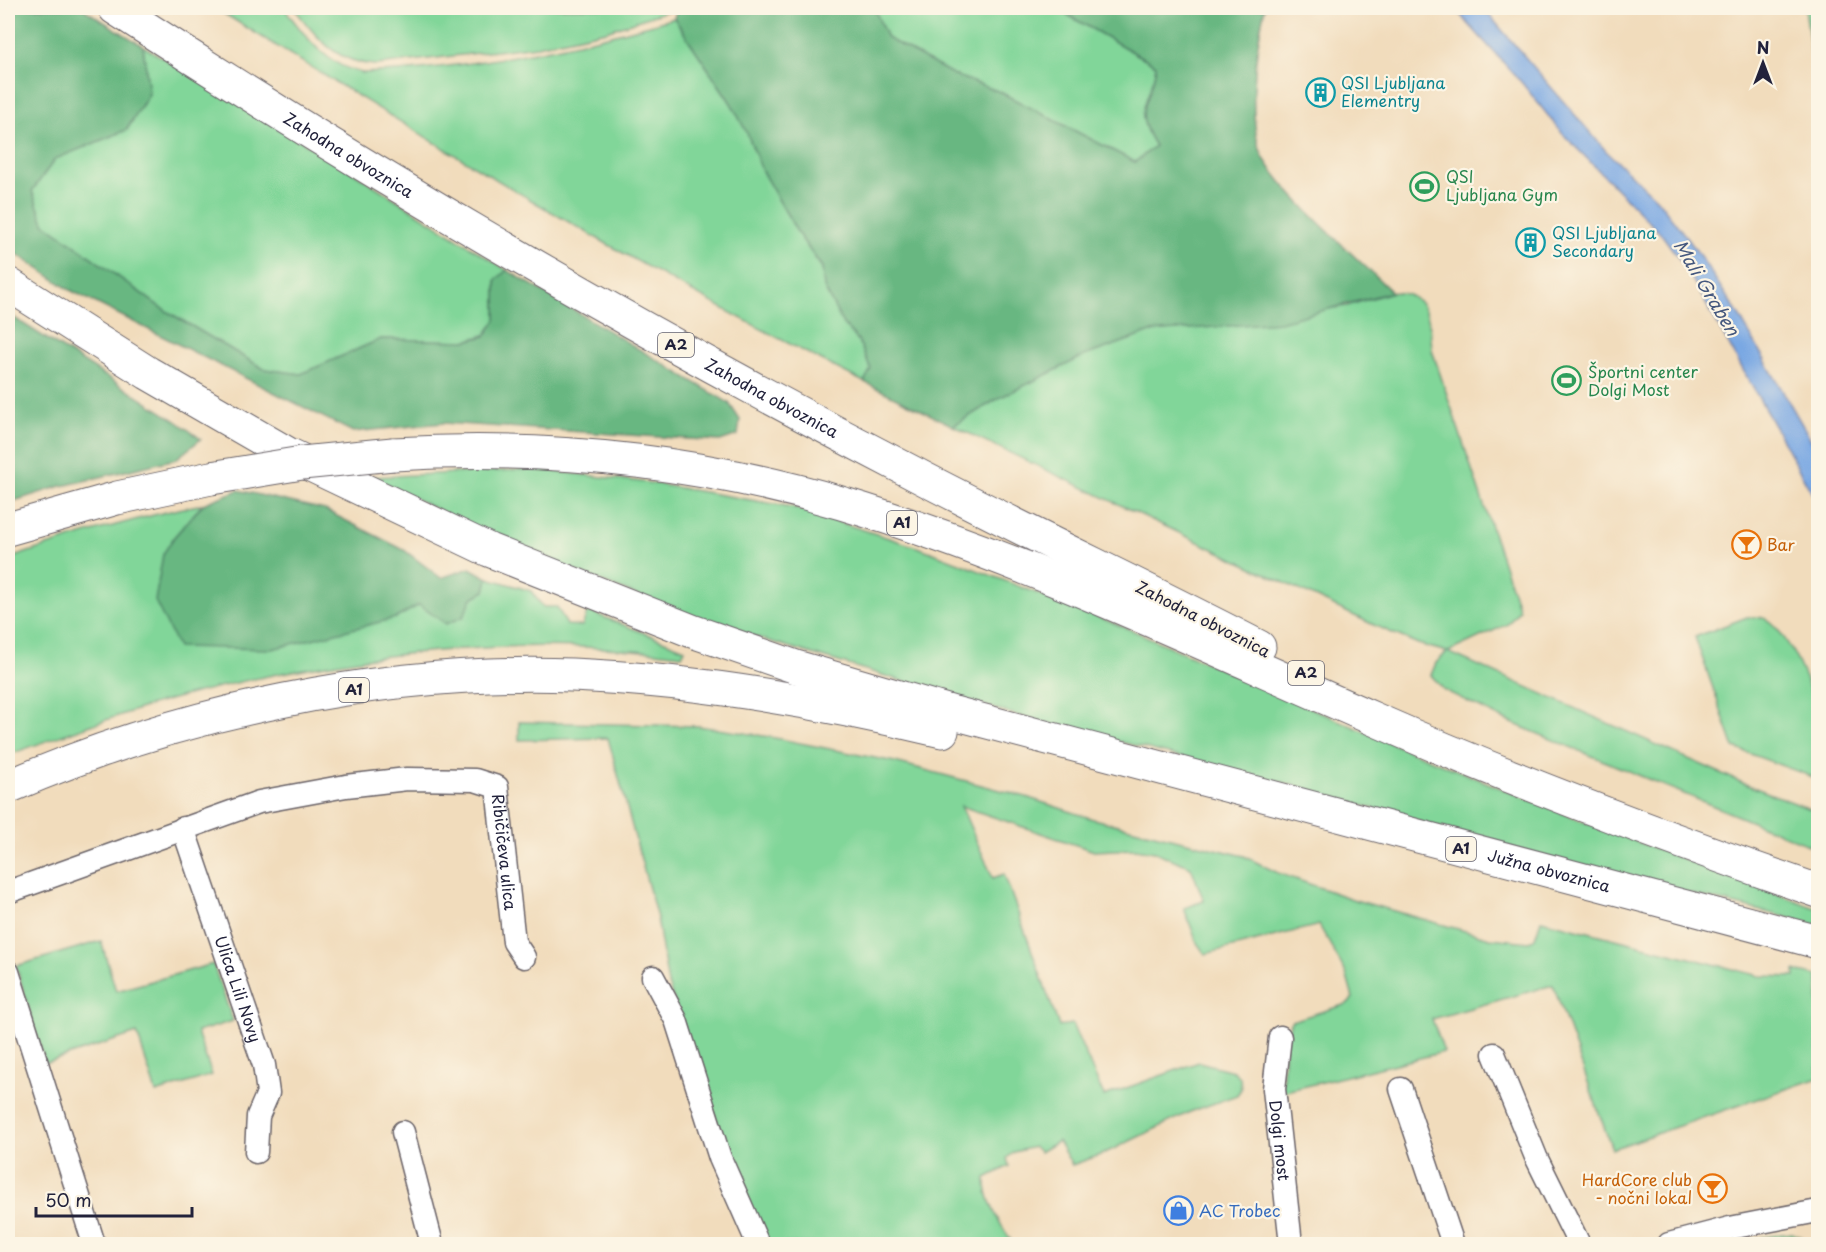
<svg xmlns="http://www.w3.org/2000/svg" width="1826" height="1252" font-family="'Playpen Sans',sans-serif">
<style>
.green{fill:#81d699;stroke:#527c6a;stroke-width:1.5}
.forest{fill:#68b781;stroke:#456c5e;stroke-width:1.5}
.water{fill:#7aa8e3;stroke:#4e658f;stroke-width:1.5}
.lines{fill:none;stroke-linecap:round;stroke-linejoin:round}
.street-casing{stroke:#6a6368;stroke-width:25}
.highway-casing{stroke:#6a6368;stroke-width:35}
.street{stroke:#fff;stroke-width:22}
.highway{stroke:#fff;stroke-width:33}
.highway-bridge-casing{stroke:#6a6368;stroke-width:35;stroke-linecap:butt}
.highway-bridge{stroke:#fff;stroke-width:33}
.labels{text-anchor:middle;stroke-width:4.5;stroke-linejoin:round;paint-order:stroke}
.shield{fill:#fcf5e5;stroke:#63616e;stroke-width:1.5}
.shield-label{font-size:15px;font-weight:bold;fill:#22223b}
.culture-label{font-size:16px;fill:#0d838f;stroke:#fcf5e5;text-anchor:start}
.street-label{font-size:16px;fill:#22223b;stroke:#fcf5e5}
.leisure-label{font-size:16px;fill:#27864d;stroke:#fcf5e5;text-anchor:start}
.food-label{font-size:16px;fill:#c56008;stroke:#fcf5e5;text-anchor:start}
.shop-label{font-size:16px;fill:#366cbe;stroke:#fcf5e5;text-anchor:start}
.water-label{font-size:18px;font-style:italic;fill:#45587e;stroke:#fcf5e5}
</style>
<rect width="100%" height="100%" fill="#fcf5e5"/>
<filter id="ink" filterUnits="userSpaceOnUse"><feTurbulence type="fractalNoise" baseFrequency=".0167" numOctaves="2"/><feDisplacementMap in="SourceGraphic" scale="12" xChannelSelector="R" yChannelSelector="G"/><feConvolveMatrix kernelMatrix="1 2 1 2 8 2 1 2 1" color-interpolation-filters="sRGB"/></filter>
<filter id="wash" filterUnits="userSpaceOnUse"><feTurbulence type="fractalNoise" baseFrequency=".008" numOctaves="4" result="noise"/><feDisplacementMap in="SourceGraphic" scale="24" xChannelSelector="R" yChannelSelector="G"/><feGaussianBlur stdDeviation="1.35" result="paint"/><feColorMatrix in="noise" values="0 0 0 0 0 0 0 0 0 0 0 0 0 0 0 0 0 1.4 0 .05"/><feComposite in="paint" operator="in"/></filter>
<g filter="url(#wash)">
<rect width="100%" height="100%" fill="#f1dcbc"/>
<g class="green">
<path d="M215 8H284C306 37 325 65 362 73 469 69 572 48 674 18L731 103 747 133 763 173 799 235 822 268 824 287 843 324 858 340 871 369 864 382C641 271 427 139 215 8Z"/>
<path d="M294 8H676L606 31 537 46 377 65C336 63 317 38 294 8Z"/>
<path d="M874 8H1055L1156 65C1151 105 1130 107 1155 146L1135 162 1000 92 954 75 887 38Z"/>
<polygon points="1805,8 1818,8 1818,103"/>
<polygon points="143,46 348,169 507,270 496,280 496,320 485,335 465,341 381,339 301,374 264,369 163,309 44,223 32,191 55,159 127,130 149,94"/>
<path d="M1392 292C1428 293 1430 319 1432 350L1519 610 1508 624 1448 652 1745 784 1818 812V849L1507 721 1444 690 1431 675 1436 663 1447 652 1418 644 1376 626 953 426 999 398 1084 356 1151 332 1206 327 1347 306Z"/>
<polygon points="536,469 651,483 792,507 923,549 1134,631 1395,745 1579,820 1818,909 1818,925 1541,857 1285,783 1036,721 712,624 514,548 372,477"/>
<path d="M203 504 174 537 396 618 419 605 463 617 472 598 485 591 488 578 531 591 543 607H557L567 625 582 626 588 611 685 649 682 655C506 633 332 654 162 702 110 717 58 737 8 755V559C72 537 136 517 203 504Z"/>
<path d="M1747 617C1755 617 1763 616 1769 621 1791 638 1813 692 1818 719 1822 738 1819 760 1818 779L1734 748 1695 637Z"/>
<path d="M519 722 698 726 770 737 895 762 1026 797 1093 819 1244 856 1278 873 1355 900 1490 938 1529 942 1535 938 1541 920 1760 976 1795 977V971L1818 976V1078L1612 1149 1553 985 1432 1019 1444 1052 1282 1092 1285 1042 1291 1021 1347 1004 1353 998 1346 973 1319 925 1205 954 1197 943 1184 908 1204 901 1191 867 1155 852 1135 849 1094 851 961 806 993 878 1004 874 1059 1026 1072 1024 1104 1096 1199 1062 1233 1071 1240 1077 1241 1089 1237 1095 1190 1112 1103 1154 1072 1165 1058 1141 1040 1152 1034 1147 1014 1152 1007 1158 1009 1166 986 1178C984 1199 1002 1227 1013 1244H771L758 1227 720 1130 668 984 657 918 608 738 519 740Z"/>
<polygon points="101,941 116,991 213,964 233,1021 197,1032 212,1075 156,1093 137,1033 45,1063 16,966"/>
<polygon points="1792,1233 1816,1244 1718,1244 1724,1243"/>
</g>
<g class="forest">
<polygon points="8,8 82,8 143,46 149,94 126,130 55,159 32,191 44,223 163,309 264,369 301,374 381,339 465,341 485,336 496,320 496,280 507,270 729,403 740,420 738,435 720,441 443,423 353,432 70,290 8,248"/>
<path d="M677 8H874L887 38 954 75 1000 92 1135 162 1155 146C1130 105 1152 106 1156 65L1055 8H1265C1256 44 1245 127 1265 160 1293 204 1354 254 1392 292L1280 322 1151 332 1084 356 999 398 953 426 864 382 871 369 858 340 843 324 824 287 822 267 799 235 763 173 747 133 731 103 674 18Z"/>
<polygon points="8,314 175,420 201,439 176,459 58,487 8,503"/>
<polygon points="238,490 325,510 404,550 441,578 470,568 488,578 485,591 472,598 463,617 446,624 419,605 396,618 272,649 178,647 155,601 163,554 174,537 203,504"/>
</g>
<polygon class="water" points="1454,8 1483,8 1606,151 1657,199 1694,247 1737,312 1818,452 1818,504 1686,268 1662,235 1562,133 1522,83"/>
</g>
<g filter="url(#ink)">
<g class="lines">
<defs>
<g id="street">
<path id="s1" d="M183 828 264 1065 268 1093 258 1116 256 1152"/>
<path id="s2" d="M8 892 259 802 346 786 407 779 475 780 497 787 514 942 524 957"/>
<polyline points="8,972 94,1244"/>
<polyline points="653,977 676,1020 720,1158 758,1244"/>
<path id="s3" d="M1280 1037 1274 1089 1291 1244"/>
<polyline points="1494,1054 1536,1157 1579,1244"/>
<polyline points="1401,1089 1453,1244"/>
<polyline points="403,1132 432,1244"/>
<polyline points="1669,1244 1730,1228 1818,1211"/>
</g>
<g id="highway">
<path id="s4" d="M115 8C374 177 642 333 917 475 1030 534 1145 588 1259 647"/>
<path id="s5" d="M8 284 148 373 288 454 489 550 692 631 796 667 954 713 1818 942"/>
<path d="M393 454C545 445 695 460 841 503 1025 558 1199 643 1374 719 1519 783 1669 839 1818 891"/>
<polyline points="8,529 117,498 211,478"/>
<path d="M8 787C179 712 385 668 572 675 696 680 822 702 942 731"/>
</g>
</defs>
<use href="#street" class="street-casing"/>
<use href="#highway" class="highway-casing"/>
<use href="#street" class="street"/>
<use href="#highway" class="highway"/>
<defs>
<polyline id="highway-bridge" points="211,478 302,463 393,454"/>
</defs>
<use href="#highway-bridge" class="highway-bridge-casing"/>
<use href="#highway-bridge" class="highway-bridge"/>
</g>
</g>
<defs>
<symbol id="building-ring" viewBox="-11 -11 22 22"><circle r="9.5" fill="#fcf5e5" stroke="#0f9aa8" stroke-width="1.5"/><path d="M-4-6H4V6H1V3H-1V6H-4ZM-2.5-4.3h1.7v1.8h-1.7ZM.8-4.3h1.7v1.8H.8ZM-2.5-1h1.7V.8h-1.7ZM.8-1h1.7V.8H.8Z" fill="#0f9aa8"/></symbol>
<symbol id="stadium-ring" viewBox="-11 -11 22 22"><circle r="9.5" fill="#fcf5e5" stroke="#2e9e5b" stroke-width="1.5"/><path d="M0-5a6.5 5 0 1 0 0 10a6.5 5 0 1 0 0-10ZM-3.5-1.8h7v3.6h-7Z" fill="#2e9e5b"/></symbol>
<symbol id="bar-ring" viewBox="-11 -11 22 22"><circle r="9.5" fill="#fcf5e5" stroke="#e8710a" stroke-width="1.5"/><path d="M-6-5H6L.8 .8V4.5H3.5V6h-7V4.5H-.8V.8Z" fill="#e8710a"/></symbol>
<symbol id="shop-ring" viewBox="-11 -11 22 22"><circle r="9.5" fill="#fcf5e5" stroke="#3f7fe0" stroke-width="1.5"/><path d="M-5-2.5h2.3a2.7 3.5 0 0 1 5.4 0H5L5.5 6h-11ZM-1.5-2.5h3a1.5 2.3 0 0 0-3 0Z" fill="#3f7fe0"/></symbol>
</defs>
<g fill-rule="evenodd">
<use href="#building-ring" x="1304" y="76" width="33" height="33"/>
<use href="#stadium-ring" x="1408" y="170" width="33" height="33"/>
<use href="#building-ring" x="1514" y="226" width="33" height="33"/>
<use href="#stadium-ring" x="1550" y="364" width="33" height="33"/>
<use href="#bar-ring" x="1730" y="528" width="33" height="33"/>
<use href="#bar-ring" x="1696" y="1172" width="33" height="33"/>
<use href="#shop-ring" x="1162" y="1194" width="33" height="33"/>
</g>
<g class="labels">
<g class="shield">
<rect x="658" y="333" width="36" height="24" rx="4.5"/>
<rect x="887" y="511" width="30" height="24" rx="4.5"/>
<rect x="1288" y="661" width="36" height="24" rx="4.5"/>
<rect x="339" y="678" width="30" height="24" rx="4.5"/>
<rect x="1446" y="837" width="30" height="24" rx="4.5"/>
</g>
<g class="shield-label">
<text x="676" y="350">A2</text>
<text x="902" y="528">A1</text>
<text x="1306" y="678">A2</text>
<text x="354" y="695">A1</text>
<text x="1461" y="854">A1</text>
</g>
<g class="culture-label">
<text x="1341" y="89">QSI Ljubljana<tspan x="1341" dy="18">Elementry</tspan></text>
<text x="1552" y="239">QSI Ljubljana<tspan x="1552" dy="18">Secondary</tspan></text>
</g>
<g class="street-label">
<text dy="6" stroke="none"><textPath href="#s4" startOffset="276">Zahodna obvoznica</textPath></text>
<text dy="6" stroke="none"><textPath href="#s4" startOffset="764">Zahodna obvoznica</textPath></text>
<text transform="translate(1203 619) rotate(27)" y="6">Zahodna obvoznica</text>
<text dy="6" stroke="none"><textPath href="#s2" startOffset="573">Ribičičeva ulica</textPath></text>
<text dy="6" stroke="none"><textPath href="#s5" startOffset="1659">Južna obvoznica</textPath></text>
<text dy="6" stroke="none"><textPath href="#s1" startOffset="170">Ulica Lili Novy</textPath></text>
<text dy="6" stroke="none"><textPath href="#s3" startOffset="104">Dolgi most</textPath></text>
</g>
<g class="leisure-label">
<text x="1446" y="183">QSI<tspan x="1446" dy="18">Ljubljana Gym</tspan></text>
<text x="1588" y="378">Športni center<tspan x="1588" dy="18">Dolgi Most</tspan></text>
</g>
<g class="food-label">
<text x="1767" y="551">Bar</text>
<text x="1692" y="1186" text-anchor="end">HardCore club<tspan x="1692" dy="18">- nočni lokal</tspan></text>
</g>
<g class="shop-label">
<text x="1199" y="1217">AC Trobec</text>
</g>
<g class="water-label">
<text transform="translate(1706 288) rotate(59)" y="6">Mali Graben</text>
</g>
</g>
<rect width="1826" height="1252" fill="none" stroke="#fcf5e5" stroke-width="30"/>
<g transform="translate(1763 63)" stroke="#fcf5e5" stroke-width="4.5" paint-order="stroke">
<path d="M0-4.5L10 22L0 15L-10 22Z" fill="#22223b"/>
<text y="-9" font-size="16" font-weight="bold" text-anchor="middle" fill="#22223b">N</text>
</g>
<path d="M36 1207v9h156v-9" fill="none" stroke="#22223b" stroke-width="3"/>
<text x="45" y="1207" font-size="18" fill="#22223b" stroke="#fcf5e5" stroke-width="4.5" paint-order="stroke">50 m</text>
</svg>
